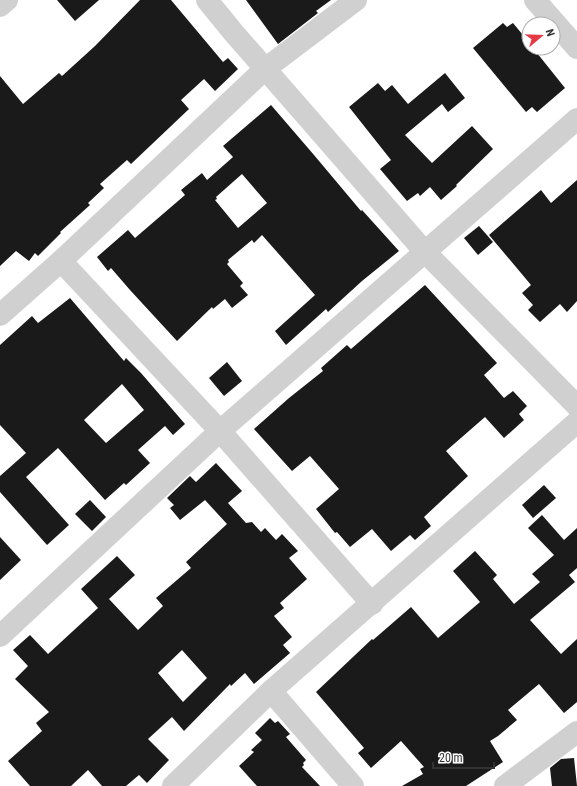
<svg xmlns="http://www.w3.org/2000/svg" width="577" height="786" font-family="'Roboto Condensed',sans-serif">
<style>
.building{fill:#1a1a1a;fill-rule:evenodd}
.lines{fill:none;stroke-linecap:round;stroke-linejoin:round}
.minor{stroke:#d0d0d0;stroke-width:22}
</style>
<rect width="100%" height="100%" fill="#fff"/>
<g class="building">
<polygon points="57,0 99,0 75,21"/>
<polygon points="140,0 171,0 223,62 228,58 238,69 215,91 204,79 181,100 189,109 131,164 127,160 100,184 104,188 88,203 90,205 60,232 61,233 38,256 35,253 29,261 16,251 0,266 0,76 23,104 59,73 62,76 95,46"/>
<polygon points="246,0 331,0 316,11 318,13 278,44"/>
<polygon points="503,23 507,27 513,23 527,40 529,43 529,48 533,48 565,88 537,112 532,107 526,112 473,48"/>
<polygon points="445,73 465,98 448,112 442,104 405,135 432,163 472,126 493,149 456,185 457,186 441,200 430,187 420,196 418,193 407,201 380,169 391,160 349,107 378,83 385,91 392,85 408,104"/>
<path d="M271 105 314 155 361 211 362 210 399 251 362 281 328 312 326 309 286 345 275 331 315 295 262 235 254 243 252 240 228 260 229 262 227 264 243 283 240 286 248 295 232 308 225 299 213 309 212 307 177 341 130 290 111 268 108 271 97 257 128 230 135 238 185 195 181 190 202 173 207 180 233 157 223 146ZM242 174 267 203 238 228 215 200 217 199 216 197Z"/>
<polygon points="577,180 577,301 567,312 560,304 540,322 528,310 533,305 522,293 531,285 489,235 541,190 551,203"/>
<polygon points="479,226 493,242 478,255 464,238"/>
<polygon points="425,285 497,363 484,375 504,398 513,391 527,406 519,414 524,420 504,438 485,417 446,451 468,476 424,517 431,526 415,540 410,535 391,551 372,529 350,547 337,532 335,533 316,509 339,489 310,456 292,471 254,429 289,398 323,371 321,368 347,345 351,349"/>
<path d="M70 298 124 361 126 358 141 373 185 424 173 435 165 426 138 450 150 463 126 485 124 483 105 500 58 448 26 477 69 525 47 545 0 492V476L26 453 0 425V345L32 316 38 323ZM122 384 144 410 106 443 84 420Z"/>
<polygon points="227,362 242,381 224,396 209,378"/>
<path d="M216 463 242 491 228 503 246 523 252 522 261 532 265 528 276 540 282 534 298 551 289 558 307 579 280 603 284 608 274 616 292 637 283 645 290 653 254 684 245 673 231 686 230 684 184 731 172 717 148 739 169 760 147 783 139 775 126 786H102L88 770 71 786H30L8 761 42 731 36 723 49 712 15 679 28 666 13 650 30 635 48 654 98 608 81 589 117 556 135 575 109 599 138 630 163 606 156 598 191 568 186 562 227 524 205 500 180 520 170 508 174 505 167 498 190 476 196 482ZM182 650 207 678 183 702 158 673Z"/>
<polygon points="544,485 556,498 533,518 522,505"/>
<polygon points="90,500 106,517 92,531 75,514"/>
<polygon points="542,515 564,540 577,528 577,568 569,575 575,582 530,620 561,654 577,639 577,702 564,713 539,684 508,710 517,720 498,736 490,741 503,762 466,786 402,786 423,774 420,769 424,767 401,741 371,768 358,753 364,748 316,692 372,639 373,640 411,607 438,638 480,602 453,571 475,551 497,575 493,579 514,604 540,582 532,574 554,555 528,528"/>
<polygon points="0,537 21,560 0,580"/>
<polygon points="270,718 275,723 278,721 290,734 286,737 306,760 303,763 304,765 302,767 320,786 257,786 239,766 254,752 251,750 262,740 255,733"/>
<polygon points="574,758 577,786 552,786 550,768 561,759"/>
</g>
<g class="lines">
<g class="minor">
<polyline points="207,0 233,32 425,252 577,406"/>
<polyline points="535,0 577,48"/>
<polyline points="0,6 7,0"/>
<polyline points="61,261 220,431 372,604"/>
<polyline points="0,315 61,261 265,69 356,0"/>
<polyline points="0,636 220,431 577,119"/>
<polyline points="271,691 353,786"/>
<polyline points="173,786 271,691 577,422"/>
<polyline points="505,786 577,732"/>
</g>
</g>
<g transform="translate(541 36) rotate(71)"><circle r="19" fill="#ffffff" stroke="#adadad"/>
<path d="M0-3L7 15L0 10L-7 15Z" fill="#e63946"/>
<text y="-6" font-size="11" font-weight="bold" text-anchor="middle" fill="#333333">N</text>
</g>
<path d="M433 762v6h61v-6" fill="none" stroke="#333333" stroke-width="2"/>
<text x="439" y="762" font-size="12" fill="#333333" stroke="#ffffff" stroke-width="3" paint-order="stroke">20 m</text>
</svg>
